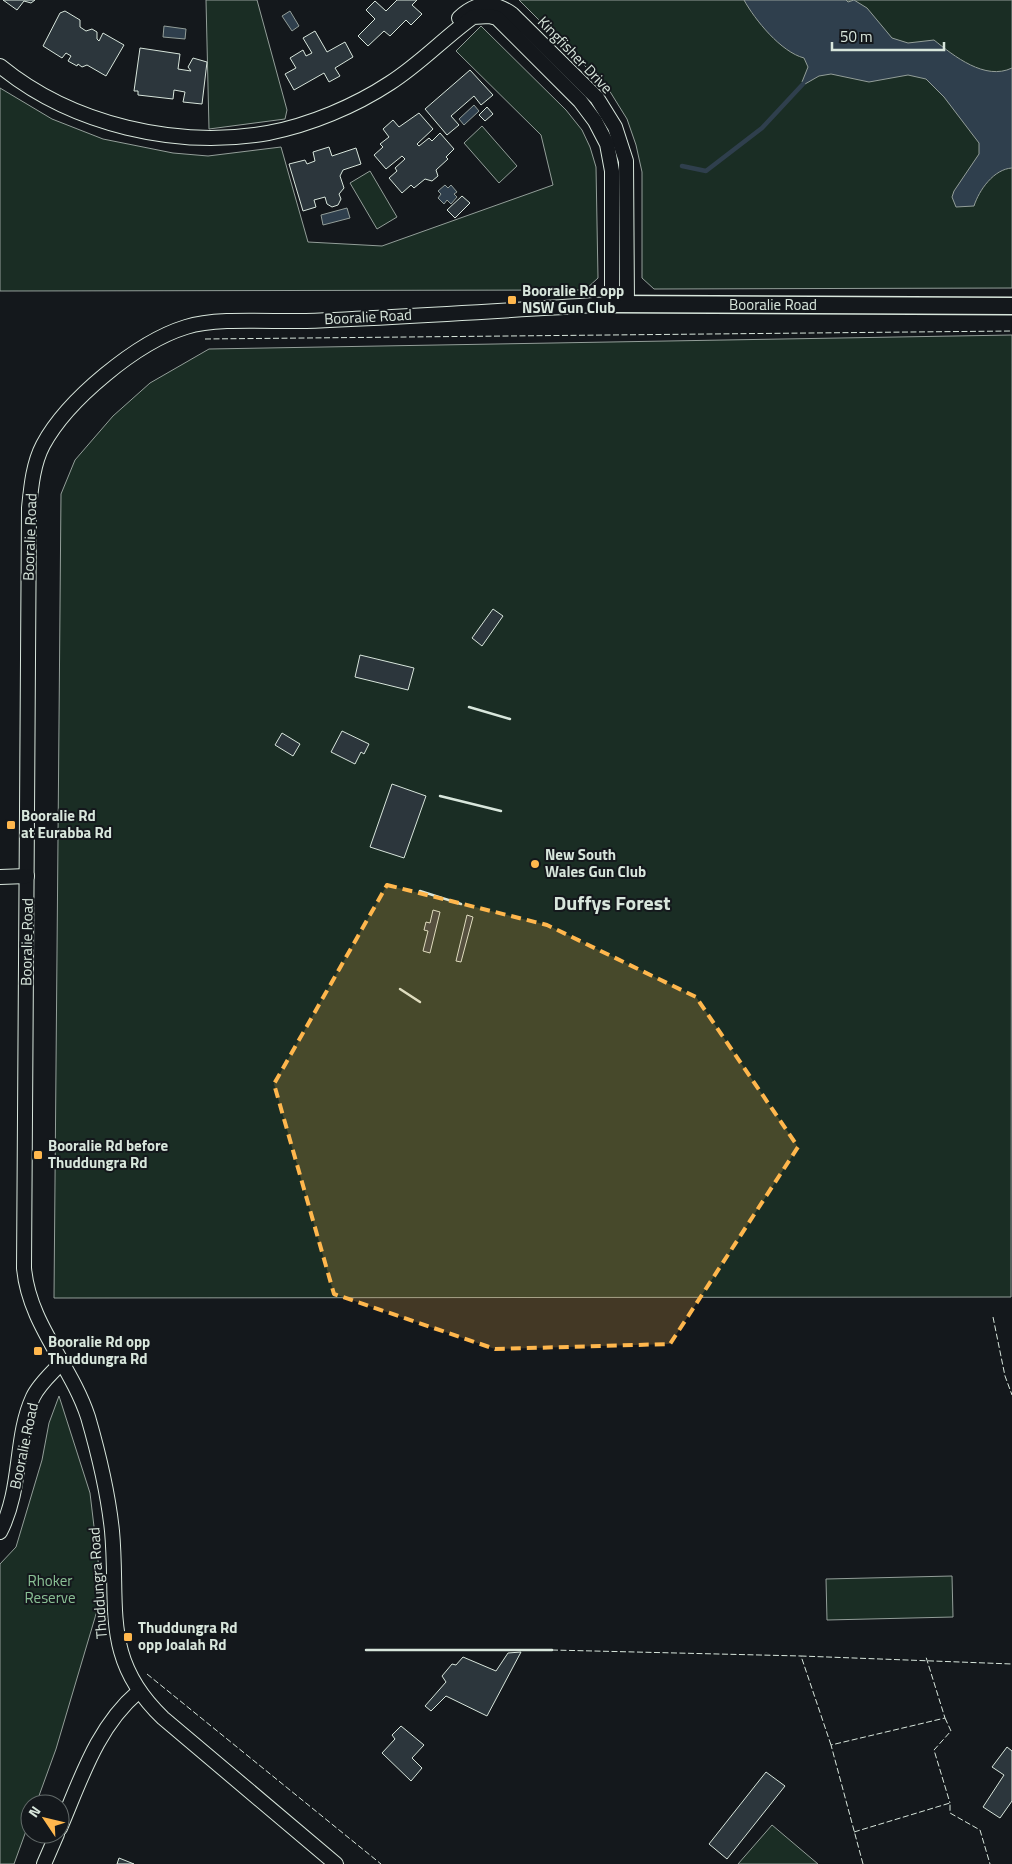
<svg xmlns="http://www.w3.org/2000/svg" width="1012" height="1864" font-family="'Titillium Web',sans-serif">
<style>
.green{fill:#1a2d24;stroke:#939e99}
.water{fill:#2f3f4d;stroke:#939e99}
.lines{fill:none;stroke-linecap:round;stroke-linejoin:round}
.stream{stroke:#2f3f4d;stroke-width:4.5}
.building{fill:#2c363c;stroke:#d8e6dc}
.minor-casing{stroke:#d8e6dc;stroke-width:16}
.tertiary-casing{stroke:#d8e6dc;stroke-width:19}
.minor{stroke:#14181c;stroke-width:14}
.tertiary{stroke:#14181c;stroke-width:16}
.fence{stroke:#d8e6dc;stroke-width:1;stroke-dasharray:6 2.5;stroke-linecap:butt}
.wall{stroke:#d8e6dc;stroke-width:2.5}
.marked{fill:#ffb74d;fill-opacity:0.2;stroke:#ffb74d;stroke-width:4;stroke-dasharray:10 6;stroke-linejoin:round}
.poi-dot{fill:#ffb74d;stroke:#14181c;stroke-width:2}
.labels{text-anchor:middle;stroke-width:4;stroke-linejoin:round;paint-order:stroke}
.street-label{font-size:15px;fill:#d8e6dc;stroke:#14181c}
.poi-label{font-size:15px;font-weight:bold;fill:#d8e6dc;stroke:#14181c;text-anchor:start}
.park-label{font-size:15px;fill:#8ac095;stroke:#14181c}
.district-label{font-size:20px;font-weight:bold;fill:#d8e6dc;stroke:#14181c}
</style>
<rect width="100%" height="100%" fill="#14181c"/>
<g class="green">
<polygon points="206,0 257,0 287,110 285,119 209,129"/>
<polygon points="519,0 1012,0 1012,288 654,289 642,278 642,172 636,145 627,119 609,90"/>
<polygon points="481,26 566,110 582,130 590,147 596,167 598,278 585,290 0,291 0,88 52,119 103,139 173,153 208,156 281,147 308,242 382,246 553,185 541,135 456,51"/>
<polygon points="482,126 517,166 499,183 464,143"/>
<polygon points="370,171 397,217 377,229 350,183"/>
<polygon points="1012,335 1011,1297 54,1298 61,494 75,460 113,416 150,383 209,349"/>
<polygon points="59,1396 90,1493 102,1594 56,1749 36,1804 30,1804 30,1820 14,1864 0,1864 0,1564 16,1547 42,1460 49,1423"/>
<polygon points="952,1576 953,1617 827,1620 826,1579"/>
<polygon points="772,1825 818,1864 738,1864"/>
</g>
<g class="water">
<path d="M744 0H846L848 2 854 0 867 8 892 38 908 43 934 40C954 56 985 81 1012 68V168C994 169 979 190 974 206L956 207 952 197 954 191 979 154V143L944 97 926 79 908 75 869 82 831 74 819 76 805 84 802 82 808 67 804 58C781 52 755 20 744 0Z"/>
<polygon points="290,11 299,26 292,31 282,16"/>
<polygon points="164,26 186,29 185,39 163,37"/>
<polygon points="474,105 479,111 464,125 459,119"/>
<polygon points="445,185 448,188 451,185 457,192 454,194 457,197 451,204 447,200 444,204 438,198 441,194 438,191"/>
<polygon points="347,208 350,218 323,225 321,215"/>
</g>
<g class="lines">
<polyline class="stream" points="682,166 706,171 762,128 803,84"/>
</g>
<g class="building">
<polygon points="3,0 35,0 31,3 24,1 17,10"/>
<polygon points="397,0 417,0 412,5 422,14 411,25 406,20 390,36 384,31 368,46 358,36 375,19 366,10 375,1 386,11"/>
<polygon points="65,11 80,20 80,27 86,31 92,29 97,32 97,39 99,41 103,33 124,45 106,76 87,65 82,67 78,64 77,66 68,61 71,56 66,53 62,58 43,46 60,13"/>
<polygon points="315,31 327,52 345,42 353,57 335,68 340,76 329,82 324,73 294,90 285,74 296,68 290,58 303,50 306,56 312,53 303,38"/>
<polygon points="140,48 180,54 178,69 191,71 188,67 193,58 207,62 202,104 183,102 185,92 174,90 173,99 138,95 138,91 134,91"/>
<polygon points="470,70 493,95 481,105 474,96 451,116 459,125 447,135 425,109"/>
<polygon points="487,107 493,114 485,121 479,115"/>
<polygon points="419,113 433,129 417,144 419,146 429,138 432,141 440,133 454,149 446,157 448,159 436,170 438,176 432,181 425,179 414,188 411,185 402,193 389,178 397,171 395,168 405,159 402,156 386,169 374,155 383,147 380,144 389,137 383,129 393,120 399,127"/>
<polygon points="329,147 332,156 356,148 361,164 343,170 340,176 344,188 339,194 341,199 338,205 332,207 327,204 325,197 314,200 316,207 303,211 289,164 305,160 307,164 315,161 313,152"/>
<polygon points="462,196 470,203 455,218 447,210"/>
<polygon points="493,609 503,616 482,646 472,638"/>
<polygon points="360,655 414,668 408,690 355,677"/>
<polygon points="342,731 369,744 364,754 361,752 355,764 331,752"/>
<polygon points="282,733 300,744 293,756 275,745"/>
<polygon points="392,784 426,796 404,858 370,847"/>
<polygon points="433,910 440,912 430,953 423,951 428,931 424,930 426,922 430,923"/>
<polygon points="467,915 473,917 461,962 456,961"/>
<polygon points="521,1652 487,1716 446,1696 431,1711 425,1706 446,1682 442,1676 452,1664 456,1665 463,1657 496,1671 508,1653"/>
<polygon points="401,1726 424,1745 412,1758 422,1768 411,1781 382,1753 395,1739 392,1735"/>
<polygon points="1007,1747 1012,1751 1012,1801 1000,1818 983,1807 1004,1775 992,1767"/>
<polygon points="766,1772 785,1786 727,1859 709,1844"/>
<polygon points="119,1858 134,1864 117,1864"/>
</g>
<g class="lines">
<defs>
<g id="minor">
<path d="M459 18C476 2 492 0 512 14L597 98 615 127 626 161 627 304"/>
<path d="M0 66C72 125 177 149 268 133 310 125 355 106 390 83 420 64 445 37 473 17L489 16 497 18 580 101 595 121 607 144 612 171V304C510 310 408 317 306 321 272 322 217 317 186 327 137 342 67 400 43 445 33 464 31 488 29 508L24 1268C29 1324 71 1365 88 1417 99 1455 108 1492 112 1531 119 1607 101 1659 163 1718L336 1864"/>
<polyline points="0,877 27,876"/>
<path d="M0 1532C23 1488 14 1438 33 1397 39 1384 52 1373 62 1362"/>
<path d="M60 1828C81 1779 97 1727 138 1692"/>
<polyline points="44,1864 57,1834"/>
</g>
<polyline id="tertiary" points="612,304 1012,306"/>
</defs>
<use href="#minor" class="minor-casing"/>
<use href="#tertiary" class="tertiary-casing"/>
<use href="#minor" class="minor"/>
<use href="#tertiary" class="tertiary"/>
<g class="fence">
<polyline points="205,339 1012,331"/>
<polyline points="993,1317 1005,1376 1012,1395"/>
<polyline points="552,1650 801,1656"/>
<polyline points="147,1674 381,1864"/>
<polyline points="945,1718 951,1731 934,1750 950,1803"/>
<polyline points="831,1745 801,1656 1012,1664"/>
<polyline points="854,1832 950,1803 950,1813 980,1830 990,1864"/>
<polyline points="863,1864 831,1745 945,1718 926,1657"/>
</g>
<g class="wall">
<polyline points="469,707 510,719"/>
<polyline points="440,796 501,811"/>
<polyline points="420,891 461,904"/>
<polyline points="400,989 420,1002"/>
<polyline points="366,1650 552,1650"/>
</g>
</g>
<path class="marked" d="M387 885 547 925 696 997 798 1147 670 1344 495 1349 334 1294 274 1084Z"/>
<g class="poi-dot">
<rect x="507" y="295" width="10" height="10" rx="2.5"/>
<rect x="6" y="820" width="10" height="10" rx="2.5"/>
<circle cx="535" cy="864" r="5"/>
<rect x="33" y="1150" width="10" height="10" rx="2.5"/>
<rect x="33" y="1346" width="10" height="10" rx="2.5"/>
<rect x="123" y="1632" width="10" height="10" rx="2.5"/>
</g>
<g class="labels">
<g class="street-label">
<text transform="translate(575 55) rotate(46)" y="5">Kingfisher Drive</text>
<text x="773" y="310">Booralie Road</text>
<text transform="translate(368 317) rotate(-3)" y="5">Booralie Road</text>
<text transform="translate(30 537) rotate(-88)" y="5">Booralie Road</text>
<text transform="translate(27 942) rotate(-89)" y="5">Booralie Road</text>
<text transform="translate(24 1446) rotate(-78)" y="5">Booralie Road</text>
<text transform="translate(98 1583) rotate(-94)" y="5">Thuddungra Road</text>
</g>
<g class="poi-label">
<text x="522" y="296">Booralie Rd opp<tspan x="522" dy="17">NSW Gun Club</tspan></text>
<text x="21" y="821">Booralie Rd<tspan x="21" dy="17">at Eurabba Rd</tspan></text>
<text x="545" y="860">New South<tspan x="545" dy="17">Wales Gun Club</tspan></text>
<text x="48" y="1151">Booralie Rd before<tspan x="48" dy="17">Thuddungra Rd</tspan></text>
<text x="48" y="1347">Booralie Rd opp<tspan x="48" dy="17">Thuddungra Rd</tspan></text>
<text x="138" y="1633">Thuddungra Rd<tspan x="138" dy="17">opp Joalah Rd</tspan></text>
</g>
<g class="park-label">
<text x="50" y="1586">Rhoker<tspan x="50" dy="17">Reserve</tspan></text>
</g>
<g class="district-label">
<text x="612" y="910">Duffys Forest</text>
</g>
</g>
<g transform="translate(45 1819) rotate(305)"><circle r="24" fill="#14181c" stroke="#626a69"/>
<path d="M0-4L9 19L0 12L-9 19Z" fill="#ffb74d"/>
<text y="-8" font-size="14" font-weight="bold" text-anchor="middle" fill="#d8e6dc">N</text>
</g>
<path d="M832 42v8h112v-8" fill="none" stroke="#d8e6dc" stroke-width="2.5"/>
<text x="840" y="42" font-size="15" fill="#d8e6dc" stroke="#14181c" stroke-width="4" paint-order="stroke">50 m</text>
</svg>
